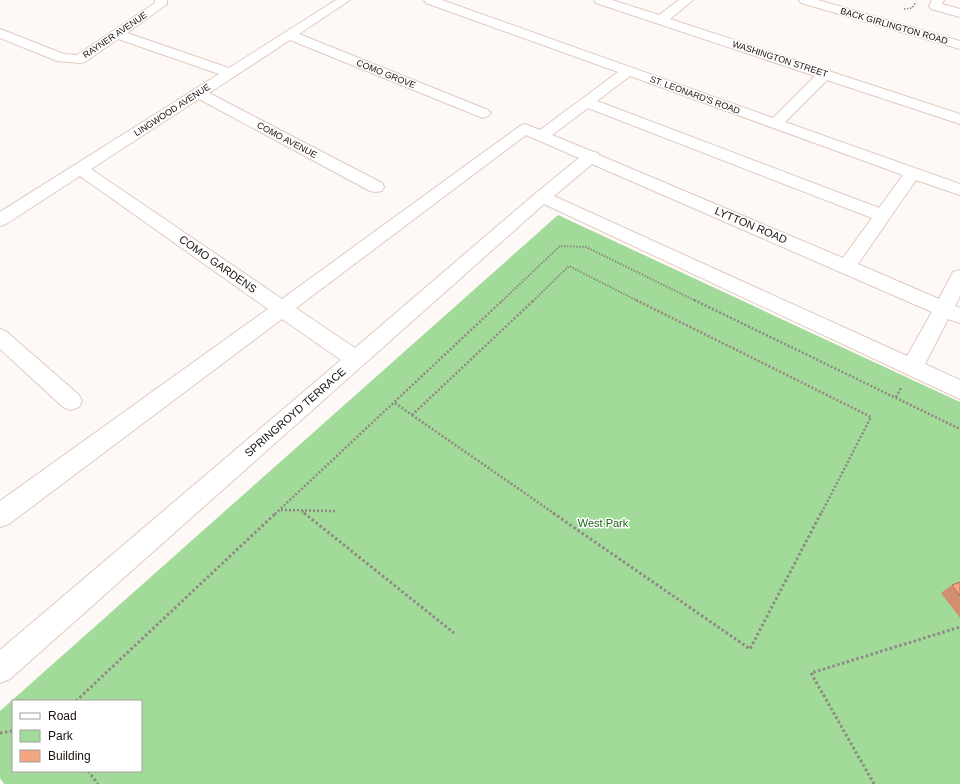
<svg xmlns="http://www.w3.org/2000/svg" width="960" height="784" font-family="Arial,sans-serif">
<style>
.green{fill:#a2da9a;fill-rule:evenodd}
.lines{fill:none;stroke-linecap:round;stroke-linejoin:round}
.minor-casing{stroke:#e2cabf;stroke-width:2}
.path-far3{stroke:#8f8885;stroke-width:1.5;stroke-dasharray:1.5 1.5;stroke-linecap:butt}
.path-far2{stroke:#8f8885;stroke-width:2;stroke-dasharray:1.5 1.5;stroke-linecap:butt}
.path-far1{stroke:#8f8885;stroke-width:2.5;stroke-dasharray:2 2;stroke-linecap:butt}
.path{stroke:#8f8885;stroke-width:3;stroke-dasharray:2.5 2.5;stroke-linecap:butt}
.minor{fill:#fff;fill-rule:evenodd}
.wall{fill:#d28f6f}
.building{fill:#f4a681;stroke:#ab745a}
.labels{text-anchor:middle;stroke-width:3;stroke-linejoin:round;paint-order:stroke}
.far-street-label{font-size:9px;fill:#19110d;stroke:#fff}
.street-label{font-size:11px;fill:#19110d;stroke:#fff}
.park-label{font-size:11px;fill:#1b6512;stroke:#fff}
</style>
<rect width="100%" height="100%" fill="#fef9f6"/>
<path class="green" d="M558 215 960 402V784H4L0 778V711ZM13 701H141V771H13Z"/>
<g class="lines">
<defs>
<g id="minor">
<path d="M155 0H167V4L127 33 229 68 336 0H350L299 34 488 110 491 113 488 116 483 118 478 116 290 40 209 93 382 183 384 187 382 191 376 192 370 191 199 99 91 169 282 299 520 126 525 124 540 130 618 72 426 3 424 0H442L773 118 815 76 596 3 594 0H612L659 15 679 0H693L670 19 960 114V124L827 80 785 122 960 184V195L916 180 858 264 939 299 953 272 960 270V296L955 306 960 308V323L948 319 925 364 960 380V399L544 204 10 679 0 683V650L341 360 282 319 9 524 0 527V501L268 309 80 176 6 224 0 226V212L219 74 118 39 85 62 80 63 57 61 0 38V29L64 54 77 55 155 3ZM630 76 903 175 879 208 597 101ZM588 108 872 218 843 258 599 155 598 153 591 151 552 135ZM526 135 579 158 536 193 355 348 296 308ZM592 164 932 312 907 356 554 196Z"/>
<polygon points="799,0 818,0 960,41 960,49 801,3"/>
<polygon points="932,0 944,0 942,4 960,9 960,17 931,9 929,6"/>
<polygon points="0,329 7,332 79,395 82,401 79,407 71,410 63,407 0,349"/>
</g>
</defs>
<use href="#minor" class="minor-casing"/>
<polyline class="path-far3" points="904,9 912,8 916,2"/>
<g class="path-far2">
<polyline points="502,301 560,246 586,247 696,301"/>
<polyline points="533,301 569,266 638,301"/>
</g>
<g class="path-far1">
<polyline points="636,300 871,417 821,514"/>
<polyline points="694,300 960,429"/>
<polyline points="896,397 901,388"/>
<polyline points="395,403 412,415"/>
<polyline points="412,415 555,514"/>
<polyline points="412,415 534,300"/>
<polyline points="281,510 335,511"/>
<polyline points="302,511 305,514"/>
<polyline points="275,514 503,300"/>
</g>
<g class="path">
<polyline points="304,513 454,633"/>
<polyline points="553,513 750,649 821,513"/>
<polyline points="76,701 276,513"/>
<polyline points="0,733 13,731"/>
<polyline points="88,771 98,784"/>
<polyline points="874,784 811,673 960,627"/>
</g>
<use href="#minor" class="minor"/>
</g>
<polygon class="wall" points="960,582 960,618 941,593 952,585"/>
<polygon class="building" points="960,582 960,596 952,585"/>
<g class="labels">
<g class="far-street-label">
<text transform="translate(894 26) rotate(16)" y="3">BACK GIRLINGTON ROAD</text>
<text transform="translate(115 35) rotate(-34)" y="3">RAYNER AVENUE</text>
<text transform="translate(780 59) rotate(18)" y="3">WASHINGTON STREET</text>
<text transform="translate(386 74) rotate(22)" y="3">COMO GROVE</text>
<text transform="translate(695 95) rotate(20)" y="3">ST. LEONARD'S ROAD</text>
<text transform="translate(172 110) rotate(-33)" y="3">LINGWOOD AVENUE</text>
<text transform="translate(287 140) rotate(28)" y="3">COMO AVENUE</text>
</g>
<g class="street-label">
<text transform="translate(751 225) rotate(23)" y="4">LYTTON ROAD</text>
<text transform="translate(218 264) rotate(35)" y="4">COMO GARDENS</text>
<text transform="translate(295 412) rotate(-41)" y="4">SPRINGROYD TERRACE</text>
</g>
<g class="park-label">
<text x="603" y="527">West Park</text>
</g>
</g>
<rect x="12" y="700" width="130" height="72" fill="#ffffff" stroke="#a3a09e"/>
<rect x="20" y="713" width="20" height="6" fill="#ffffff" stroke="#a3a09e"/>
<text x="48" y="720" font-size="12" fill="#19110d">Road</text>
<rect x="20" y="730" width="20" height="12" fill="#a2da9a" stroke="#a3a09e"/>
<text x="48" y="740" font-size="12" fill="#19110d">Park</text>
<rect x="20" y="750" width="20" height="12" fill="#f4a681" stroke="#a3a09e"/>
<text x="48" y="760" font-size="12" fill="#19110d">Building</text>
</svg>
